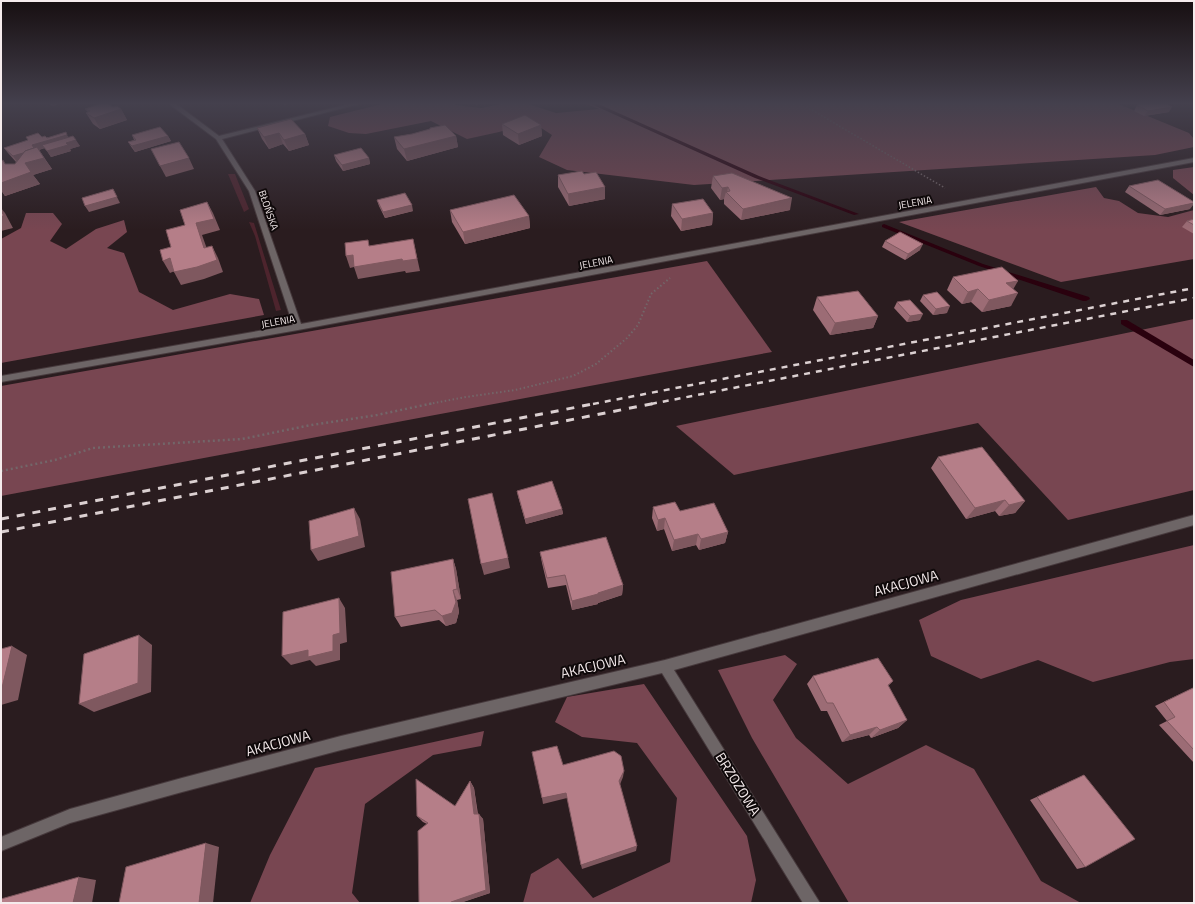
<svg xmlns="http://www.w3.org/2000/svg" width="1195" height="904" font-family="'Titillium Web',sans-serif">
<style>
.green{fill:#4d242d}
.forest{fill:#784651}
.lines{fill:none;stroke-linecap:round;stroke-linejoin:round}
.stream{fill:#2a010e;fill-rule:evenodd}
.minor-casing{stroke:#46393c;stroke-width:2}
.path-far2{stroke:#736669;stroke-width:1.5;stroke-dasharray:1.5 2;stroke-linecap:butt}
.path-far1{stroke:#736669;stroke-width:2;stroke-dasharray:1.5 2.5;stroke-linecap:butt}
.path{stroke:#736669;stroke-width:2.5;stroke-dasharray:2 3;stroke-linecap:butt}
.minor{fill:#6d6566;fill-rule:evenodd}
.rail-far1{stroke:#dbd0d1;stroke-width:2.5;stroke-dasharray:6 6;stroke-linecap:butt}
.rail{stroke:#dbd0d1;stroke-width:3;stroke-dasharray:8 8;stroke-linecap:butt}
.wall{fill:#9c6c75}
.shaded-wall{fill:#7f585f}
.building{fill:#b57e88;stroke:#7f585f}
.labels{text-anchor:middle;stroke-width:4;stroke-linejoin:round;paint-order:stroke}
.far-street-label{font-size:10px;fill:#f5ebec;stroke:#0f090a}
.near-street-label{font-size:14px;fill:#f5ebec;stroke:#0f090a}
</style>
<rect width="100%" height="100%" fill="#2a1c1f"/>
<g class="green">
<polygon points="228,174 235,174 249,209 244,212"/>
<polygon points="249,222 254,223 281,310 276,311 255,236"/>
</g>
<g class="forest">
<polygon points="386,103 454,103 456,105 481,108 506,103 525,103 556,113 599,109 584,103 1116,103 1189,133 1194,139 1194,147 1155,155 694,185 567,170 539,157 552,135 532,122 499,132 467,139 431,121 366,134 349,133 328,126 330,117"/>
<polygon points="1194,167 1194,195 1173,178 1173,170"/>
<polygon points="1096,187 1104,198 1119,201 1138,213 1168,217 1194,210 1194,259 1061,282 899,222"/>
<polygon points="26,213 53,213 62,224 50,241 66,249 96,229 124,220 127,232 107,248 124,253 139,292 173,310 230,294 259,299 264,315 1,363 1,239 21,228"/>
<polygon points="707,261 772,352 1,496 1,386"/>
<polygon points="1194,319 1194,490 1068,520 978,423 734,475 676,426"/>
<polygon points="1194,545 1194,659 1170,662 1093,682 1038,660 981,679 931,656 919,620 961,600"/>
<polygon points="785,655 797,664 773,700 796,738 848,784 926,745 974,769 1041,881 1081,903 849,903 752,738 718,670"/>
<polygon points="644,684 747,836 756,880 751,903 523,903 531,874 558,858 593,898 670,862 677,798 637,743 582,737 555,722 567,697"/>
<polygon points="484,731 481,746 433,755 365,804 352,893 360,903 250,903 270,855 315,768"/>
</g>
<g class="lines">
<g class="stream">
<polygon points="589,103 596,103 759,176 859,214 854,215 755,178"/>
<polygon points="884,224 983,264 1089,297 1090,299 1086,301 1083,301 979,266 882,227 882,225"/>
<polygon points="1121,320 1127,320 1194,360 1194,367 1121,324"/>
</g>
<defs>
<g id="minor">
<polygon points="168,103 175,103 219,136 353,103 363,103 222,139 255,191 301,324 1194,158 1194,162 298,330 1,382 1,376 293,325 249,191 216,139"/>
<polygon points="1194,515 1194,525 674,670 820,903 803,903 662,673 341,750 182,792 70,823 1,851 1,837 70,809 182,778 341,736 665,660"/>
</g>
</defs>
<use href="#minor" class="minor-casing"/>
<polyline class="path-far2" points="800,103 945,188"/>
<polyline class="path-far1" points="429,404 466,397 515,390 573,376 596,364 627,338 638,325 651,294 670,278"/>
<polyline class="path" points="1,471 55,460 93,448 242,439 311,425 377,415 434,403"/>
<use href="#minor" class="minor"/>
<g class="rail-far1">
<polyline points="593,404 1194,288"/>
<polyline points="651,404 1194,298"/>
</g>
<g class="rail">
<polyline points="1,519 598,403"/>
<polyline points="1,532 656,403"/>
</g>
</g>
<g class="wall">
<polygon points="47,103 61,103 53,106"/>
<polygon points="1137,105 1169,112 1144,116 1134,111"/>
<polygon points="113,107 121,109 127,120 100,129 93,124 86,113 88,112 85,109"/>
<polygon points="502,124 541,125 542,136 519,145 503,135"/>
<polygon points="257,128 305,134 309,145 289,151 283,144 269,149 262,139"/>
<polygon points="430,128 456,136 458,147 407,161 397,149 394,137 412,134 430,129"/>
<polygon points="132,135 168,136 171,141 135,152 132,148 128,142 134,140"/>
<polygon points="42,137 69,137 80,146 70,149 71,151 51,157 45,148 39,150 52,169 33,175 40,184 5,196 1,190 1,161 5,164 15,164 16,162 8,153 4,148"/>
<polygon points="334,155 369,158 370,164 343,171 336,161"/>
<polygon points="584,174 605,187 605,199 569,206 558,187 558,175"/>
<polygon points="713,176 790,210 741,220 724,204 724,199 720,200 711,188"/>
<polygon points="1129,186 1190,209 1160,215 1125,192"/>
<polygon points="377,200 413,211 385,218 379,206"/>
<polygon points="672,204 713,213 712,225 681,231 671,216"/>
<polygon points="450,210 529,216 530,228 465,244 452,222"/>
<polygon points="1194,219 1194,234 1182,227 1187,221"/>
<polygon points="885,241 920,250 905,260 882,247"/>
<polygon points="953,277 1013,289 1011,306 982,312 971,302 962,304 947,290"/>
<polygon points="923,295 947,313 933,315 920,301"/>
<polygon points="817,297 878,316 873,328 830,335 813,310"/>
<polygon points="897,302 920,320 907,322 894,308"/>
<polygon points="938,457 1025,501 1015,513 999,516 995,511 966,519 931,468"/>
<polygon points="517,491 562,509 563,514 526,524 518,496"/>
<polygon points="653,507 680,511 728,532 725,543 699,550 696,545 672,551 664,529 657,531 652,518"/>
<polygon points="540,552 623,585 622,595 598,603 598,604 572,610 566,585 548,588 542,563"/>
<polygon points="453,559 456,569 461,599 457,600 459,612 456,623 446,626 439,620 401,627 395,617"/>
<polygon points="813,676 893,681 888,686 907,720 898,728 871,738 869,735 842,742 827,711 821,711 807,684"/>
<polygon points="1193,688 1194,689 1194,763 1159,725 1167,721 1155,706"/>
<polygon points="1084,775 1085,867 1077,869 1030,800"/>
<polygon points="470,781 474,788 478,814 483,819 490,893 460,903 419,903 427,824 423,822 417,816 455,806"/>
</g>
<g class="shaded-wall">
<polygon points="51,103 61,103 53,106"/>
<polygon points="284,103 292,103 284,105"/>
<polygon points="475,103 482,103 476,105"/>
<polygon points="1172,107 1169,112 1144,116 1148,111"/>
<polygon points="121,109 127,120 100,129 94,118"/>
<polygon points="541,125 542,136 519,145 518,134"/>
<polygon points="279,133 283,144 269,149 264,137"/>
<polygon points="305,134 309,145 289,151 284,140"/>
<polygon points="67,135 71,140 42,145 44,148 36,151 17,162 13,156 32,145"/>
<polygon points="168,136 171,141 135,152 132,146"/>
<polygon points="456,136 458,147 407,161 404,149"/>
<polygon points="76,140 80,146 70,149 66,143"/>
<polygon points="68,145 71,151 51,157 47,151"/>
<polygon points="44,158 52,169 33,175 40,184 5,196 1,190 1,183 25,163"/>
<polygon points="189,158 194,169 166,177 160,166"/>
<polygon points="369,158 370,164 343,171 342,165"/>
<polygon points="605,187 605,199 569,206 568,194"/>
<polygon points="728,187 727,193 726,192 724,199 720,200 722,188"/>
<polygon points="113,189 120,203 89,212 85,206"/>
<polygon points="792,198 790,210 741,220 743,209"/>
<polygon points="207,202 213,213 220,230 202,235 211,260 204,248 196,223"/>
<polygon points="1194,203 1194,204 1190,209 1160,215 1165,209"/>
<polygon points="412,205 413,211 385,218 383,212"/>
<polygon points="1,208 5,213 13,228 1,231"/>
<polygon points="713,213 712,225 681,231 682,219"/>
<polygon points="529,216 530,228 465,244 463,232"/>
<polygon points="413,239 420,271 406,273 405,271 358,279 354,267 350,268 346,256"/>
<polygon points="923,244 920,250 905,260 908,254"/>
<polygon points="212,246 218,258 223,272 204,279 181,285 174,272"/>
<polygon points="170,258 177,270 170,273 163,261"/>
<polygon points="1018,281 1011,293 1006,283"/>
<polygon points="978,289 971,302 962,304 968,292"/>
<polygon points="1018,293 1011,306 982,312 989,300"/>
<polygon points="950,306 947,313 933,315 936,309"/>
<polygon points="923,314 920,320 907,322 910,316"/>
<polygon points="878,316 873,328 830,335 835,323"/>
<polygon points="1005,500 995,511 966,519 975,508"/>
<polygon points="1025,501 1015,513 999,516 1009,505"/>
<polygon points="354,508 360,519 365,547 318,561 311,550"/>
<polygon points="562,509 563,514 526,524 525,519"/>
<polygon points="665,518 664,529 657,531 658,520"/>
<polygon points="728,532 725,543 699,550 701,539"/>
<polygon points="698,534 696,545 672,551 674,540"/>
<polygon points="508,558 510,568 484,575 481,564"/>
<polygon points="453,559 456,569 461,599 457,589"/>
<polygon points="623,585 622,595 598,603 598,604 572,610 572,601"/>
<polygon points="453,590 457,600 459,612 456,623 446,626 442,616"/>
<polygon points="339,598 345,608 347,642 340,644 340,660 316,666 310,660 291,665 282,656"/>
<polygon points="139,635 152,645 151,692 94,712 79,704"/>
<polygon points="12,646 27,655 18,700 1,705 1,692"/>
<polygon points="907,720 898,728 871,738 880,730"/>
<polygon points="877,727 869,735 842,742 850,735"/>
<polygon points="624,771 623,777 619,787 619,781"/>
<polygon points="470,781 474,788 478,819 474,814"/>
<polygon points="566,793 567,798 543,804 542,798"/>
<polygon points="479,814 483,819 490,893 460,903 450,903"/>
<polygon points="206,843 219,847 213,903 199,903"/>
<polygon points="637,846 636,851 582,869 581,865"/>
<polygon points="79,877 96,880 92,903 73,903"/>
</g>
<g class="building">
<polygon points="102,103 107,103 113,107 117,106 121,109 94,118 86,113 90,111 85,109"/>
<polygon points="1150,103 1165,103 1172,107 1148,111 1137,105"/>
<polygon points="525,115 541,125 518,134 502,124"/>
<polygon points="291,119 305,134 284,140 279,133 264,137 257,128"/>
<polygon points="445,125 456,136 404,149 394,137 412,134 430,129 430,128"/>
<polygon points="160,127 168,136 132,146 128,142 136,140 132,135"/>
<polygon points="66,132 67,135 32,145 34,148 25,151 23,153 13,156 4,148 28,140 26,137 38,133 42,137 45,136 47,138"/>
<polygon points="73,136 76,140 66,143 68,145 47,151 42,145"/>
<polygon points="179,142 189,158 160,166 151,149"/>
<polygon points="37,147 44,158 25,163 31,172 1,183 1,161 3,160 5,164 15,164 25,151"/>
<polygon points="361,148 369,158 342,165 334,155"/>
<polygon points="582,171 584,174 596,172 605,187 568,194 558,175"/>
<polygon points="732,173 792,198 743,209 726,192 730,191 728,187 722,188 713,176"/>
<polygon points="1158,180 1194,202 1194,203 1165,209 1129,186"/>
<polygon points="113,189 117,197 85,206 82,198"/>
<polygon points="405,193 412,205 383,212 377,200"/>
<polygon points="514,195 529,216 463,232 450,210"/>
<polygon points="703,199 713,213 682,219 672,204"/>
<polygon points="207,202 214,219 196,223 204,248 212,246 217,260 197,267 174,272 170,258 163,261 160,250 171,247 166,230 185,225 180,210"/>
<polygon points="1,211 4,216 1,216"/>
<polygon points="1194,219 1194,225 1187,221"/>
<polygon points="900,232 923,244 908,254 885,241"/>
<polygon points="413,239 417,259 403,261 402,259 354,267 353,255 346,256 345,243 368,240 369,246"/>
<polygon points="1002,267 1018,281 1006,283 1018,293 989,300 978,289 968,292 953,277"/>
<polygon points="858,291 878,316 835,323 817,297"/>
<polygon points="937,292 950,306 936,309 923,295"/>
<polygon points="910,300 923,314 910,316 897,302"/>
<polygon points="982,447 1025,501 1009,505 1005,500 975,508 938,457"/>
<polygon points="552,481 562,509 525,519 517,491"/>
<polygon points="492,493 508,558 481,564 468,499"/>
<polygon points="675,502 680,511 714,503 728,532 701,539 698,534 674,540 665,518 658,520 653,507"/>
<polygon points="354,508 359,536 311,550 309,521"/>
<polygon points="606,537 623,585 598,593 598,594 572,601 565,575 547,578 540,552"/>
<polygon points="453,559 457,589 453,590 456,602 452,613 442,616 435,610 395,617 391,572"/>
<polygon points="339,598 340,633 333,635 333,651 308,657 308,650 282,656 283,612"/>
<polygon points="139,635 138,683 79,704 84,654"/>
<polygon points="12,646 1,692 1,649"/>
<polygon points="878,658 893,681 888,685 907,720 880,730 877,727 850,735 833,703 827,703 813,676"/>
<polygon points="1193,688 1194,689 1194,750 1167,721 1175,717 1164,702"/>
<polygon points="557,746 563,765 614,751 621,756 624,771 619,781 637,846 581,865 566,793 542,798 532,752"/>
<polygon points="1084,775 1135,839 1085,867 1037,797"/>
<polygon points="416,779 455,806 470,781 474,814 479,814 486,890 451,902 450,903 419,903 418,831 428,823 417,816"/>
<polygon points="206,843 199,903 119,903 126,867"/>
<polygon points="79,877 73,903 1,903 1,899"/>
</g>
<linearGradient id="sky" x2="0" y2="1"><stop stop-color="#170f11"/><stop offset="0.45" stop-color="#44404d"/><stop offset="1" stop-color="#44404d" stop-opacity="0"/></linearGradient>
<rect width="1195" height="230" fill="url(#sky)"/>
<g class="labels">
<g class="far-street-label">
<text transform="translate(915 202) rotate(-10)" y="4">JELENIA</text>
<text transform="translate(269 210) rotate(71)" y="4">BŁOŃSKA</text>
<text transform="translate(596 262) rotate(-11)" y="4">JELENIA</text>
<text transform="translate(278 321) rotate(-10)" y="4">JELENIA</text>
</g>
<g class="near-street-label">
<text transform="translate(906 583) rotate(-15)" y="5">AKACJOWA</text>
<text transform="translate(593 666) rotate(-13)" y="5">AKACJOWA</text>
<text transform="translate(278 743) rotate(-15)" y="5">AKACJOWA</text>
<text transform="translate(738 784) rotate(58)" y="5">BRZOZOWA</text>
</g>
</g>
<rect width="1195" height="904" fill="none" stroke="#f5ebec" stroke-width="4"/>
</svg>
